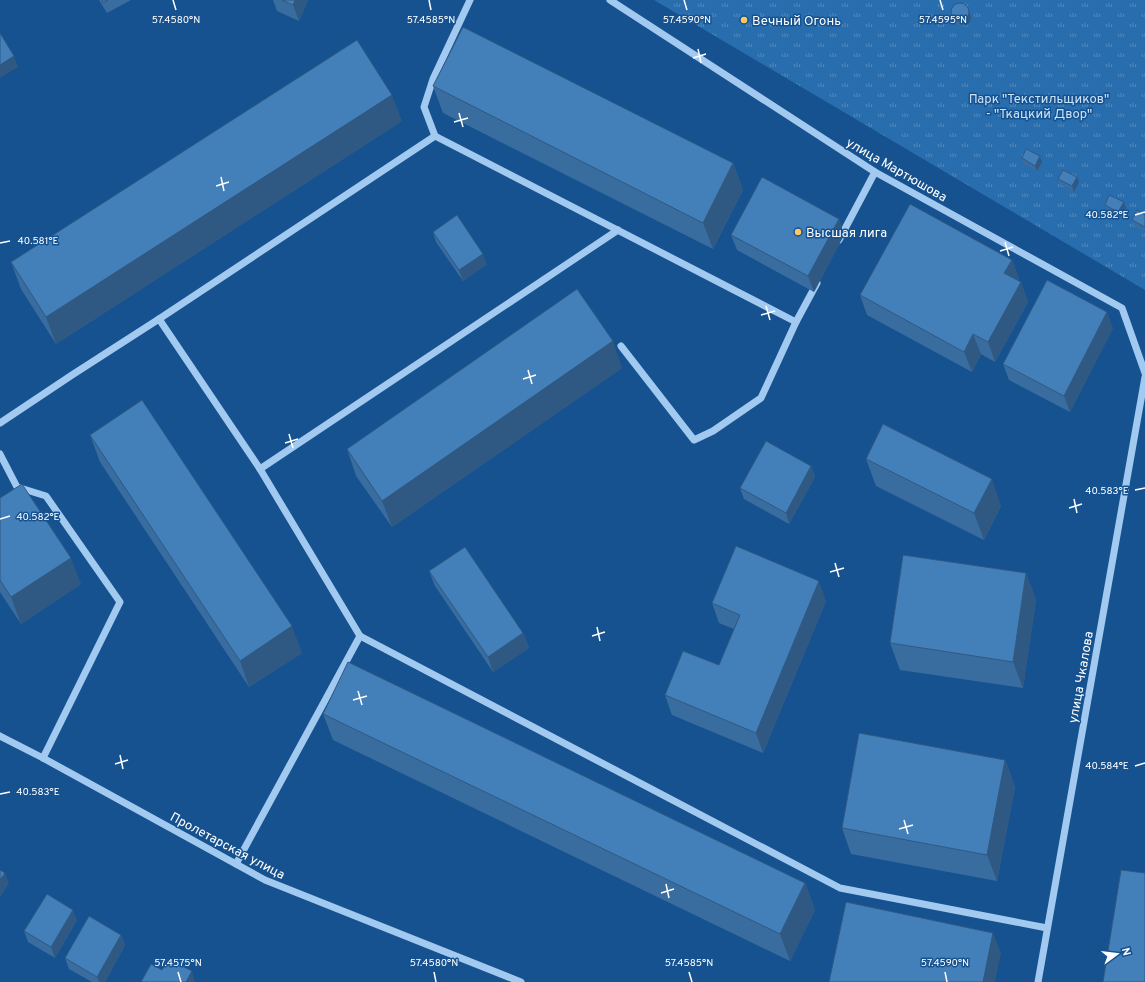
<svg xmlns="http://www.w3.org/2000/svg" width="1145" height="982" font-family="Overpass,sans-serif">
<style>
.park{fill:url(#park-tufts)}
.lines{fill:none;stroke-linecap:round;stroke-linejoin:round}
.minor{stroke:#a2caf0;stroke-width:7}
.wall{fill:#3a6d9f}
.shaded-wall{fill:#2f5982}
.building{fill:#437fb9;stroke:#2f5982}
.ticks{fill:none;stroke:#fff;stroke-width:1.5}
.poi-dot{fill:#ffc761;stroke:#16528f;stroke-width:1.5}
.labels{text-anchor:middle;stroke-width:3;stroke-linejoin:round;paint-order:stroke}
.poi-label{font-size:13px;fill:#fff;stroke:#16528f;text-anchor:start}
.park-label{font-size:13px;fill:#c8e3fb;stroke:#16528f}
.street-label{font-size:13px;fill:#fff;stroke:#16528f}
.ticks-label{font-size:10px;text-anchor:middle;fill:#fff;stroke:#16528f;stroke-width:3;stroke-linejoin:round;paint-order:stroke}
</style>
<defs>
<pattern id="park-tufts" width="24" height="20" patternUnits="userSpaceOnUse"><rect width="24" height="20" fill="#286dad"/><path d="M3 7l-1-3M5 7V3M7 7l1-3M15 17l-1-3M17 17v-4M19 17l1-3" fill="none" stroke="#538abd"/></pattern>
</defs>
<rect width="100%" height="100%" fill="#16528f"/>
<polygon class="park" points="654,0 1145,0 1145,290"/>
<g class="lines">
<g class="minor">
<polyline points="470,0 433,79 424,107 435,136 796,322 817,283"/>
<polyline points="610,0 875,172 1122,308 1145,373"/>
<polyline points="839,240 875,172"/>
<polyline points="159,319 260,469 360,636 236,864"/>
<polyline points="621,346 694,440 713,431 761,398 796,322"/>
<polyline points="0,423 72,375 159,319 435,136"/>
<polyline points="0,454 17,487 46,496 120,602 43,758"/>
<polyline points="260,469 618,230"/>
<polyline points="360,636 840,888 1047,928"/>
<polyline points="0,736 43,758 265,880 521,982"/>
<polyline points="1038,982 1145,377"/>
</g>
</g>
<g class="wall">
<polygon points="99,0 131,0 107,13"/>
<polygon points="273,0 308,0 299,21 277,11"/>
<polygon points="969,11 971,17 970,22 966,26 961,27 956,24 951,14"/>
<polygon points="433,86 733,163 743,190 713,249 443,113"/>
<polygon points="402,121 56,344 21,289 11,262"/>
<polygon points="1022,158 1042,162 1037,171 1024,164"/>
<polygon points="1058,179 1079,182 1074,192 1060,184"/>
<polygon points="1105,205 1126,208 1120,218 1107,210"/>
<polygon points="1145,215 1145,231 1134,226 1132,220"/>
<polygon points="839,219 844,235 814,292 737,250 731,235"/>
<polygon points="433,232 487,264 463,281 436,242"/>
<polygon points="1012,260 1019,279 1018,281 1021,282 1028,302 995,362 981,354 972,372 867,315 860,295"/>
<polygon points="1113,328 1070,412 1009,380 1003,364"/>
<polygon points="622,368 392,527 356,476 347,449"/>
<polygon points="90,435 302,653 249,687 100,462"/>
<polygon points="866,459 1001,506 984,540 876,486"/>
<polygon points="811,466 815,477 789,524 744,499 740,488"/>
<polygon points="0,498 81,584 21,624 0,592"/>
<polygon points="429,571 523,633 529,648 493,672 435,586"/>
<polygon points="1026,573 1036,600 1023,688 900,670 890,643"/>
<polygon points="826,601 763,753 672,715 665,695 719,665 734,629 719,623 712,603"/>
<polygon points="323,714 805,883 815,910 790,961 333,740"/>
<polygon points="1005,760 1015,787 997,881 851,854 842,828"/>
<polygon points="77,920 55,958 28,942 24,931"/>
<polygon points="121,935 125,945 105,982 92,982 69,969 65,958"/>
</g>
<g class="shaded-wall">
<polygon points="295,0 308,0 299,21 293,5"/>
<polygon points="969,11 971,17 970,22 966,26 964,20"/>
<polygon points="14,56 18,67 0,78 0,65"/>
<polygon points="392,95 402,121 56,344 46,317"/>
<polygon points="1040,156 1042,162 1037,171 1035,166"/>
<polygon points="733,163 743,190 713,249 703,223"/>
<polygon points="1077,177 1079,182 1074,192 1072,186"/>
<polygon points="1124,202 1126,208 1120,218 1118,212"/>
<polygon points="839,219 844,235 814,292 808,276"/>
<polygon points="483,254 487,264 463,281 459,270"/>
<polygon points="1012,260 1019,279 1012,293 1004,273"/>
<polygon points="1021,282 1028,302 995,362 988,342"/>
<polygon points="1107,312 1113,328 1070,412 1064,396"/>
<polygon points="973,334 981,354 972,372 964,352"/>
<polygon points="613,341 622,368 392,527 382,501"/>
<polygon points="811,466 815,477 789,524 786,513"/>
<polygon points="992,479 1001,506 984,540 974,513"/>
<polygon points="71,558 81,584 21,624 11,597"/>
<polygon points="1026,573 1036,600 1023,688 1013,662"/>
<polygon points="819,581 826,601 763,753 756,733"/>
<polygon points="292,626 302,653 249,687 240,661"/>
<polygon points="523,633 529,648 493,672 488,657"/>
<polygon points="1005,760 1015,787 997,881 987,855"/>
<polygon points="5,873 9,883 0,898 0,880"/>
<polygon points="805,883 815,910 790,961 780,934"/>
<polygon points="73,910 77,920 55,958 51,947"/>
<polygon points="993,933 1001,953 995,982 983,982"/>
<polygon points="121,935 125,945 105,982 99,982 97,977"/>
<polygon points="192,971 195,982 186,982"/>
</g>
<g class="building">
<polygon points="102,0 108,0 103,3"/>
<polygon points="282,0 295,0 293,5"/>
<circle cx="960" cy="12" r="9"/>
<polygon points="463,27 733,163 703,223 433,86"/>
<polygon points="0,33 14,56 0,65"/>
<polygon points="357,40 392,95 46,317 11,262"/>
<polygon points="1026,149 1040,156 1035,166 1022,158"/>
<polygon points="1063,170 1077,177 1072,186 1058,179"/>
<polygon points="762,177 839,219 808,276 731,235"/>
<polygon points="1109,195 1124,202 1118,212 1105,205"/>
<polygon points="910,204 1012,260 1004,273 1021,282 988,342 973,334 964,352 860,295"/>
<polygon points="1137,210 1145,215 1145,227 1132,220"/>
<polygon points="457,215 483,254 459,270 433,232"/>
<polygon points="1047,280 1107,312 1064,396 1003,364"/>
<polygon points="577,289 613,341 382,501 347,449"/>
<polygon points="142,400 292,626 240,661 90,435"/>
<polygon points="883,424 992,479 974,513 866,459"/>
<polygon points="766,441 811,466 786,513 740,488"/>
<polygon points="22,484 71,558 11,597 0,580 0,498"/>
<polygon points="736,546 819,581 756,733 665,695 683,651 719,665 740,615 712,603"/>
<polygon points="465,547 523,633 488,657 429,571"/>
<polygon points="903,555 1026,573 1013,662 890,643"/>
<polygon points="348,662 805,883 780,934 323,714"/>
<polygon points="859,733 1005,760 987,855 842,828"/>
<polygon points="0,870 5,873 0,880"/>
<polygon points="1121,870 1145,873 1145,982 1103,982"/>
<polygon points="47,894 73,910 51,947 24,931"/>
<polygon points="846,902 993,933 983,982 829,982"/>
<polygon points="89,916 121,935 97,977 65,958"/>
<polygon points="168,959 192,971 186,982 141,982 151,964 162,970"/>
</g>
<path class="ticks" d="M173 0 176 10M429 0 431 10M684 0 687 10M940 0 943 10M698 49 701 63M693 58 706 54M459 113 463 127M454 122 468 118M221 177 224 191M216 186 229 182M1135 215 1145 212M1005 242 1009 256M0 243 10 241M1000 251 1013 247M766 306 770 320M761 315 775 311M528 370 532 384M523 379 536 375M289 434 293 448M285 443 298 439M1135 490 1145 488M1074 499 1077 513M1069 508 1082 504M0 519 10 516M835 563 839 577M830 572 844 568M597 627 600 641M592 636 605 632M358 691 362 705M353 700 367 696M120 755 123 769M115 764 128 760M1135 766 1145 763M0 794 10 792M904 820 908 834M899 829 913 825M666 884 669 898M661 893 674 889M178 972 181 982M434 972 436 982M689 972 692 982M945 972 947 982"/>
<g class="poi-dot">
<circle cx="744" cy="20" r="4"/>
<circle cx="798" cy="232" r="4"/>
</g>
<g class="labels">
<g class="poi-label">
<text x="752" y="25">Вечный Огонь</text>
<text x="806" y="237">Высшая лига</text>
</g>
<g class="park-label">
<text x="1039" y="103">Парк "Текстильщиков"<tspan x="1039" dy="15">- "Ткацкий Двор"</tspan></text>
</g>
<g class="street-label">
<text transform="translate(897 169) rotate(30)" y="5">улица Мартюшова</text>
<text transform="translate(1080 677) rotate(-80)" y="5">улица Чкалова</text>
<text transform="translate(228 845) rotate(28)" y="5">Пролетарская улица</text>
</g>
</g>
<g class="ticks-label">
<text x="176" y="23">57.4580°N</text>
<text x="431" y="23">57.4585°N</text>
<text x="687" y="23">57.4590°N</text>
<text x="943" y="23">57.4595°N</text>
<text x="1107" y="218">40.582°E</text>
<text x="38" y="244">40.581°E</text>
<text x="1107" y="494">40.583°E</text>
<text x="38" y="520">40.582°E</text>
<text x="1107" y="769">40.584°E</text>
<text x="38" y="795">40.583°E</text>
<text x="178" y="966">57.4575°N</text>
<text x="434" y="966">57.4580°N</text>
<text x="689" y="966">57.4585°N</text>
<text x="945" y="966">57.4590°N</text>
</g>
<g transform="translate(1117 954) rotate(75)" stroke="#16528f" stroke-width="3" paint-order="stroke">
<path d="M0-3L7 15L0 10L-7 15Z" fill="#ffffff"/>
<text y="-6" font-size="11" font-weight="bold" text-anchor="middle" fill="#ffffff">N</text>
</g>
</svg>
